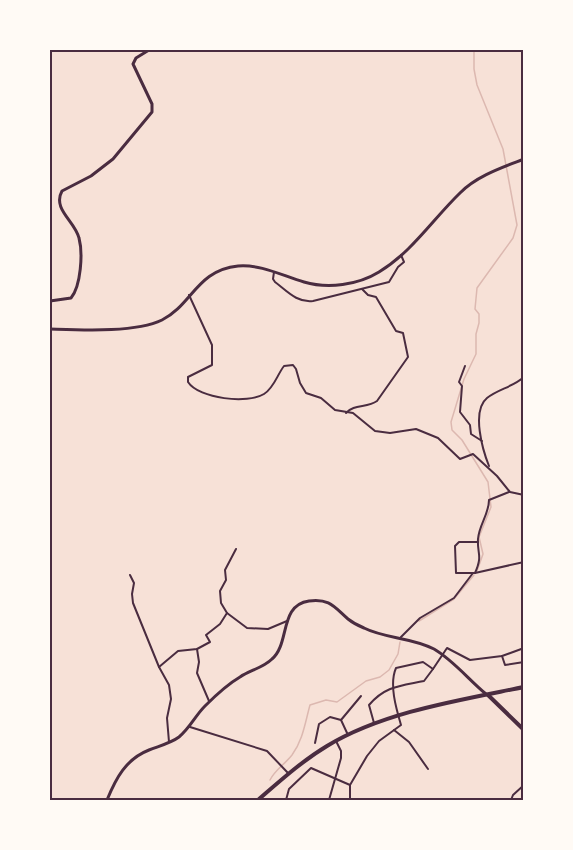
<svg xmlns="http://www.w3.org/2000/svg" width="573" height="850" font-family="Ubuntu,sans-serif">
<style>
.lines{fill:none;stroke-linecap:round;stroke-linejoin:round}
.stream{stroke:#dcb8b0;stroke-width:1.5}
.minor{stroke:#4a2c40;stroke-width:2}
.tertiary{stroke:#4a2c40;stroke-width:3}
.secondary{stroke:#4a2c40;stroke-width:4}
.rail{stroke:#8f747c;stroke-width:1.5}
.neatline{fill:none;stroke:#4a2c40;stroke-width:2}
</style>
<rect width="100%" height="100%" fill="#f7e1d7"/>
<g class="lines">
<g class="stream">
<polyline points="474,50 474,69 477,85 503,149 517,225 513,238 477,288 475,309 479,314 479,323 476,334 476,354 464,379 451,422 452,430 462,440 488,482 491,507 479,537 483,554 477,571"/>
<polyline points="419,621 454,599 474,575"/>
<path d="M270 780C275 770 285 764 292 755 303 740 305 723 310 705L326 700 337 702 366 681 380 677 389 670 398 654 400 642"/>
</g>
<g class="minor">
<path d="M274 272 273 279 275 282C287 291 297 303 313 301L389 282 398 267 404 262 401 255"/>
<path d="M189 295 212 345V365L188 377V382C199 399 248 404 264 394 274 388 277 375 284 366L293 365 296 369 300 383 306 393 321 398 335 410 353 413 375 431 390 433 416 429 438 438 460 459 473 454 497 476 510 492 524 495"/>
<polyline points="465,366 459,382 462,386 460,412 470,425 471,434 482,441"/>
<path d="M346 413C354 404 367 408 377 401L408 357 403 333 396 331 376 297 368 295 362 289"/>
<path d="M489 466C483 451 471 411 487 398 498 389 513 387 524 377"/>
<polyline points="473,573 456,573 455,546 459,542 478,542"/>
<polyline points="475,573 524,562"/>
<polyline points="130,575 134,583 132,594 133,603 159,667 169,685 171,699 167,718 169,742"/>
<polyline points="227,613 221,603 220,591 226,580 225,570 236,549"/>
<path d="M401 637 420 618 454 598 473 573H475C483 555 477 554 478 539 479 525 489 514 489 500L509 492"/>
<polyline points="197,649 199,662 197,673 209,701"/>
<polyline points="502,656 505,665 524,662"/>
<polyline points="159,667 178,651 197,649 210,642 206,635 220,624 227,613 247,628 268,629 287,621"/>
<path d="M374 723 369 705C385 686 400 686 424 681L433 669"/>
<polyline points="190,727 267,751 288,773"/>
<polyline points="394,730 409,742 428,769"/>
<polyline points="348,735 341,720 361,696"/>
<polyline points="315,743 319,724 330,717 341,720"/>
<polyline points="286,800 289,789 311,768 350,785"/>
<polyline points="329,800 341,758 341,751 336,741"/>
<path d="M350 800V785L367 756 379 741 401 725C396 708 389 684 396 668L423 662 433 669 447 648 470 660 502 656 524 648"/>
<polyline points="511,800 513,795 524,785"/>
</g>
<g class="tertiary">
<path d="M50 301 71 298C81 286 83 253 79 238 75 221 52 209 62 191L91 176 113 159 152 112V104L133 64 136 58 149 50"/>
<path d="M50 329C80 330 135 333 162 320 192 305 197 270 238 266 261 264 283 276 304 282 328 289 358 285 379 272 412 252 433 219 460 193 477 176 501 168 524 159"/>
<path d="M107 800C116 778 126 759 149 750 159 746 171 743 179 737 190 728 195 716 205 706 215 696 228 684 240 677 250 670 263 668 272 659 290 644 279 605 309 601 330 598 335 608 348 619 353 623 359 626 364 628 386 639 411 637 434 649 453 660 469 680 486 694"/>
</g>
<g class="secondary">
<polyline points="488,695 524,730"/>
<path d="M258 800C280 781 302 761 327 746 383 712 460 700 524 687"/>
</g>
<polyline class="rail" points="521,800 524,799"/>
</g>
<rect width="573" height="850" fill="none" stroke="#fffaf5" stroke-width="102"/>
<rect x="51" y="51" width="471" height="748" class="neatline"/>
</svg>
